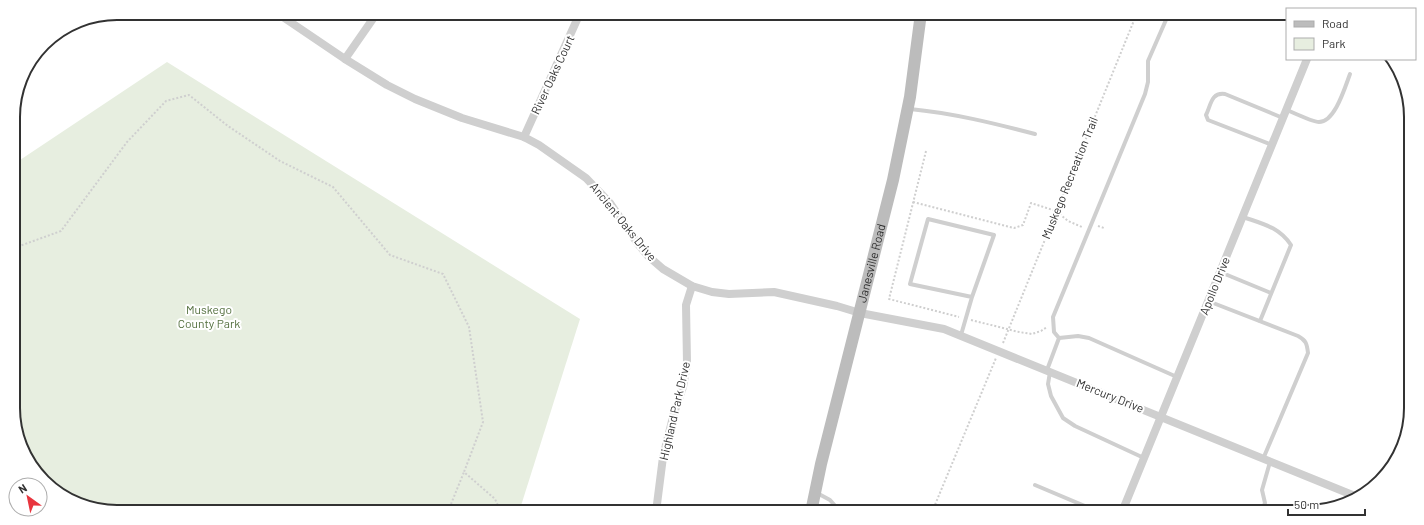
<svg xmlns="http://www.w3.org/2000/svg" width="1424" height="525" font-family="Barlow,sans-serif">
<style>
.green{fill:#e7eee0}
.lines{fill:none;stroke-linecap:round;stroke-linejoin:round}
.path{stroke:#cfcfcf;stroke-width:2;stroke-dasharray:2 2;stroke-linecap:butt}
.lane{stroke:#cfcfcf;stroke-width:4}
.street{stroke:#cfcfcf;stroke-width:8}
.secondary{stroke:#bcbcbc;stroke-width:12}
.labels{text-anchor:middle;stroke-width:4;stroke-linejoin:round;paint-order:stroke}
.street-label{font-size:12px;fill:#323232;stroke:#fff}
.park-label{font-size:12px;fill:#536f3e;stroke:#fff}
.rim{fill:none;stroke:#323232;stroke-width:2}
</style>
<rect width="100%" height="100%" fill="#fff"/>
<polygon class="green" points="167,62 580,319 519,512 117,512 84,507 39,477 15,428 14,164"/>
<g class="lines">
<g class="path">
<polyline points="926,151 889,299 959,317"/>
<polyline points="913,202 1014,228 1023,225 1031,203 1056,211 1068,221 1082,227"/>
<polyline points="1098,226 1104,228"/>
<polyline points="14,248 61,231 127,142 166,101 189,95 228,126 280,161 333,187 390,255 443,274 469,327 483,422 464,472 495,499 501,512"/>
<polyline points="971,320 1019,332 1032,334 1041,331 1047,327"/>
<polyline points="1003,343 1137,13"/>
<polyline points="437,512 451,504 464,472"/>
<polyline points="932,512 996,358"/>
</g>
<g class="lane">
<path d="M910 109C952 113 993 123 1035 134"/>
<path d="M1287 110C1294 113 1313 122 1319 122 1335 122 1345 87 1350 74"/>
<path d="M1272 145 1208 120 1206 115C1211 105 1211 92 1225 94L1283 118"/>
<path d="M1243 217C1263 224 1279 227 1291 245L1260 321"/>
<polyline points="1220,272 1271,293"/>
<path d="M1208 301 1298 336C1306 340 1307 344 1308 353L1263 459"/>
<polyline points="961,335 972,297 994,235 928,219 910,284 972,297"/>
<polyline points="1059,338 1078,336 1089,338 1177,377"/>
<polyline points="1047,370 1059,338 1054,332 1053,317 1145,94 1148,82 1148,61 1169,13"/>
<polyline points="1050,372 1048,384 1051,396 1063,418 1075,426 1144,458"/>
<polyline points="1035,485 1099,512"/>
<polyline points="817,493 830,500 837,508 828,512"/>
<polyline points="1261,512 1265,503 1262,490 1270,462"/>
</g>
<g class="street">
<polyline points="277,13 345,59 387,85 415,99 462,118 524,137 539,145 586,178 610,203 638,244 648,256 663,269 692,286 712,292 729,294 774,292 837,306 860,313 944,329 1355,496"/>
<polyline points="345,59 377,13"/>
<polyline points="524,137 580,13"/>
<polyline points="656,512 663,457 674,413 683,387 687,363 686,305 692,286"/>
<polyline points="1122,512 1307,59"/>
</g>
<path class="secondary" id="s1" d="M811 512 821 464 893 180 910 97 921 13"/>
</g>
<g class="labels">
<g class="street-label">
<text transform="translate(553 75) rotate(-65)" y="4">River Oaks Court</text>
<text transform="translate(1070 178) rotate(-68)" y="4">Muskego Recreation Trail</text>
<text transform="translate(623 222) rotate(51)" y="4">Ancient Oaks Drive</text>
<text dy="4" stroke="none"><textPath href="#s1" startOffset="256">Janesville Road</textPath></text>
<text transform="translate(1215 286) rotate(-68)" y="4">Apollo Drive</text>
<text transform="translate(1110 396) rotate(22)" y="4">Mercury Drive</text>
<text transform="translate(675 411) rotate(-77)" y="4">Highland Park Drive</text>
</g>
<g class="park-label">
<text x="209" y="314">Muskego<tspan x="209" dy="14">County Park</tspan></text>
</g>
</g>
<path d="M0 0H1424V525H0ZM117 20H1307A97 97 0 0 1 1404 117V408A97 97 0 0 1 1307 505H117A97 97 0 0 1 20 408V117A97 97 0 0 1 117 20Z" fill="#fff" fill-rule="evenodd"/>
<path class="rim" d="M117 20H1307A97 97 0 0 1 1404 117V408A97 97 0 0 1 1307 505H117A97 97 0 0 1 20 408V117A97 97 0 0 1 117 20Z"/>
<rect x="1286" y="8" width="130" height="52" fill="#ffffff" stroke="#adadad"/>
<rect x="1294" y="21" width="20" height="6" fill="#bcbcbc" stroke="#adadad"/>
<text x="1322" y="28" font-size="12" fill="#323232">Road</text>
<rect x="1294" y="38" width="20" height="12" fill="#e7eee0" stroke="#adadad"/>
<text x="1322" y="48" font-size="12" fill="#323232">Park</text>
<g transform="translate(28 497) rotate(327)"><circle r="19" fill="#ffffff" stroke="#adadad"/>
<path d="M0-3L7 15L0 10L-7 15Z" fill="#e8353e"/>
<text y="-6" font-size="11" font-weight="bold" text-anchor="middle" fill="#323232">N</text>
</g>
<path d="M1288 509v6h77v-6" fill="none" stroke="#323232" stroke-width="2"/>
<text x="1294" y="509" font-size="12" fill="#323232" stroke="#ffffff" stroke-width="3" paint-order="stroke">50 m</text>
</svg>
